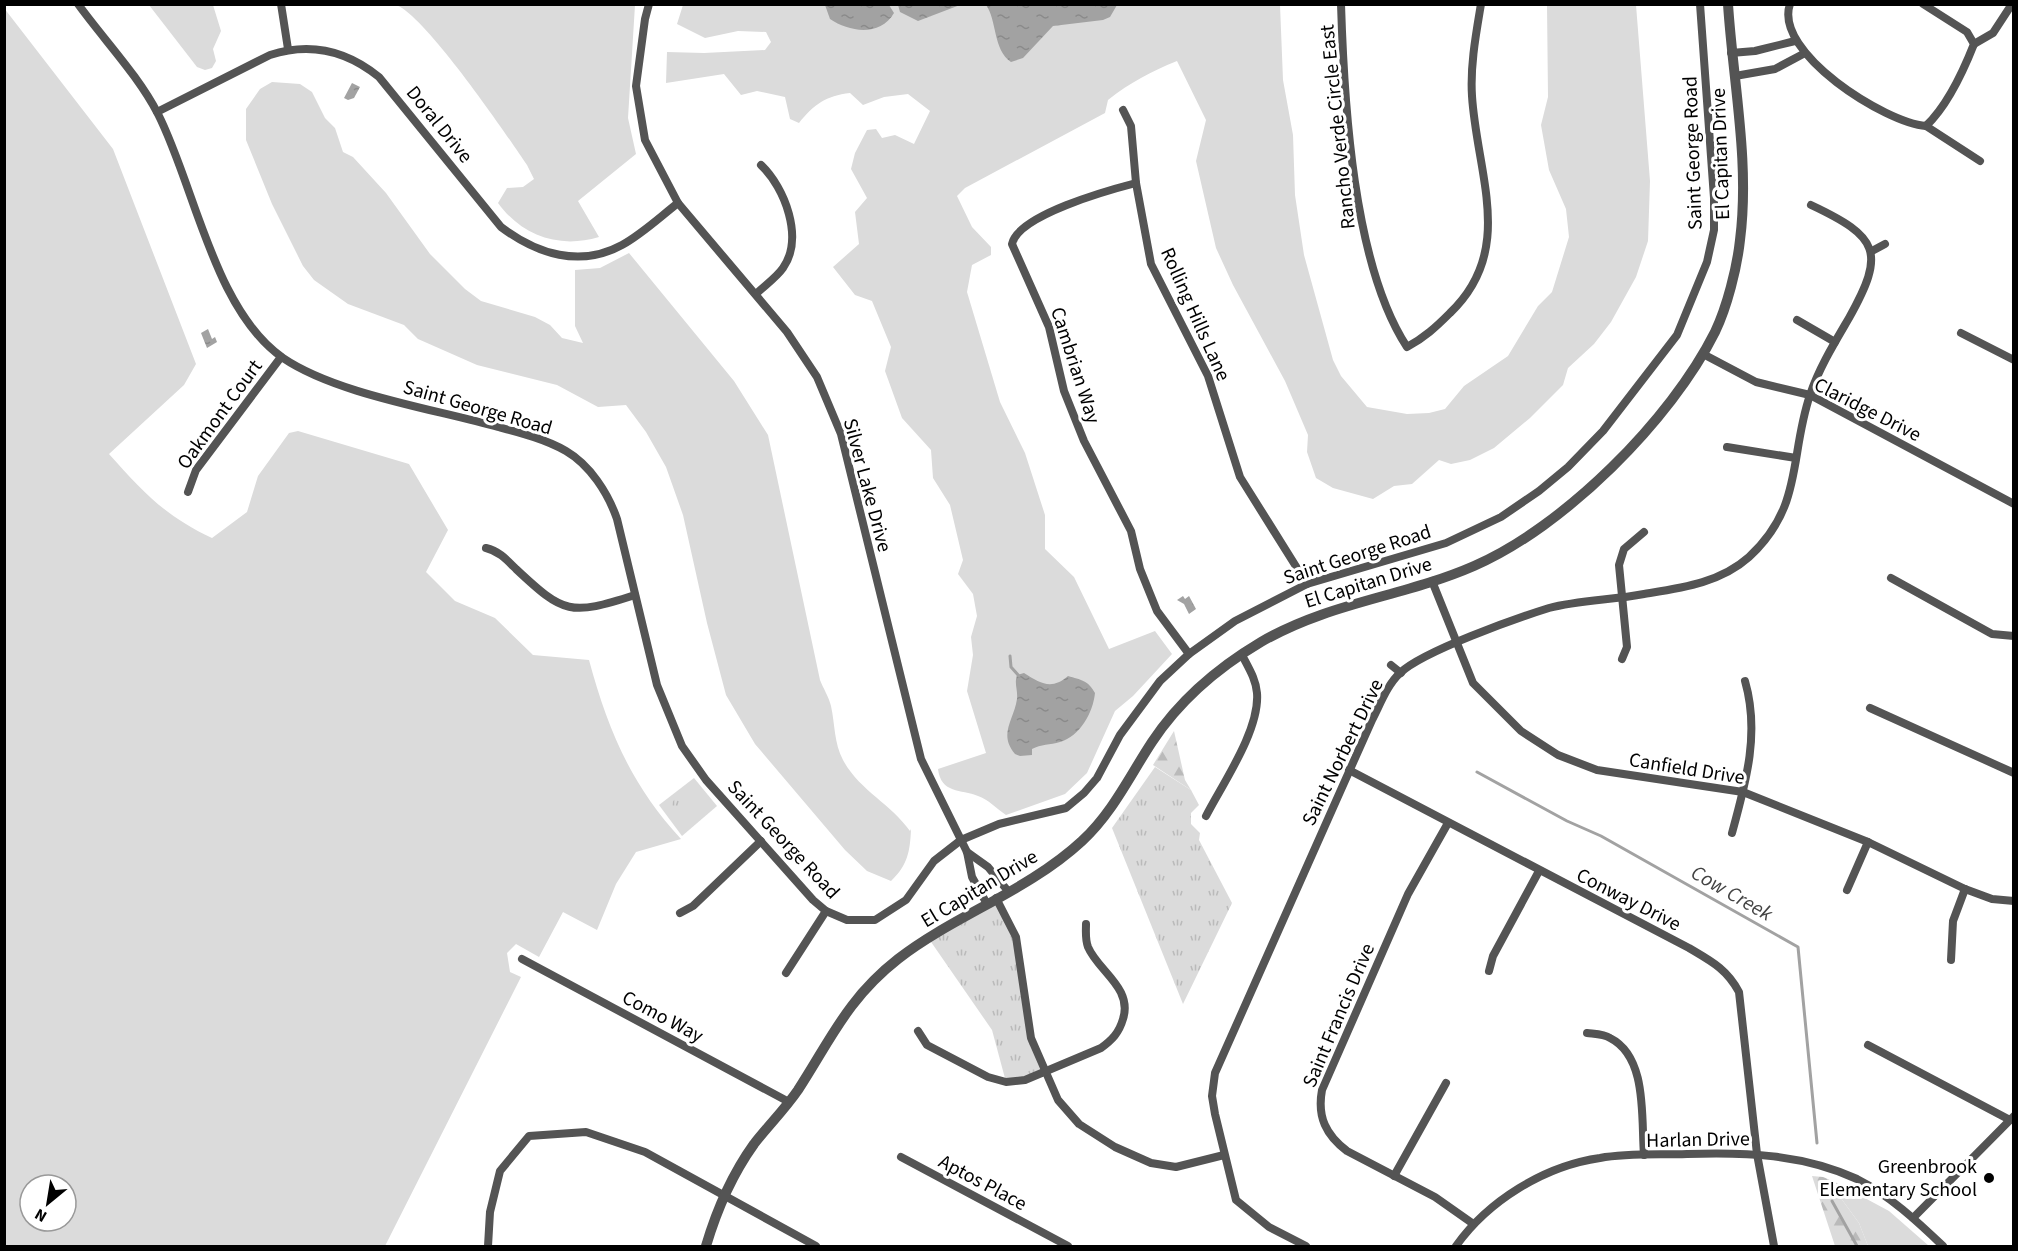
<svg xmlns="http://www.w3.org/2000/svg" width="2018" height="1251" font-family="'Source Sans 3',sans-serif">
<style>
.grass{fill:#dbdbdb;fill-rule:evenodd}
.forest{fill:url(#forest-firs)}
.park{fill:url(#park-tufts)}
.water{fill:url(#water-ripples)}
.lines{fill:none;stroke-linecap:round;stroke-linejoin:round}
.stream{stroke:#a2a2a2;stroke-width:3}
.minor{stroke:#545454;stroke-width:8}
.tertiary{stroke:#545454;stroke-width:10}
.poi-dot{fill:#000;stroke:#fff;stroke-width:2}
.labels{text-anchor:middle;stroke-width:6;stroke-linejoin:round;paint-order:stroke}
.street-label{font-size:20px;fill:#000;stroke:#fff}
.poi-label{font-size:20px;fill:#000;stroke:#fff;text-anchor:end}
.water-label{font-size:21px;font-style:italic;fill:#434343;stroke:#fff}
</style>
<defs>
<pattern id="forest-firs" width="22" height="20" patternUnits="userSpaceOnUse" patternTransform="scale(1.5)"><rect width="22" height="20" fill="#dbdbdb"/><path d="M5 1l3.5 6h-7zM16 11l3.5 6h-7z" fill="#bababa"/></pattern>
<pattern id="park-tufts" width="24" height="20" patternUnits="userSpaceOnUse" patternTransform="scale(1.5)"><rect width="24" height="20" fill="#dbdbdb"/><path d="M3 7l-1-3M5 7V3M7 7l1-3M15 17l-1-3M17 17v-4M19 17l1-3" fill="none" stroke="#bababa"/></pattern>
<pattern id="water-ripples" width="26" height="14" patternUnits="userSpaceOnUse" patternTransform="scale(1.5)"><rect width="26" height="14" fill="#a2a2a2"/><path d="M2 4q2-2 4 0t4 0M15 11q2-2 4 0t4 0" fill="none" stroke="#8a8a8a"/></pattern>
</defs>
<rect width="100%" height="100%" fill="#fff"/>
<g class="grass">
<polygon points="149,5 213,5 221,31 213,49 216,61 212,68 205,70 197,67"/>
<path d="M396 5H635L628 118 636 154 578 201 599 237C559 249 522 236 498 203L507 188 523 187 534 179 527 165C506 134 425 15 396 5Z"/>
<path d="M683 5H1280L1283 80 1293 135 1295 195 1304 255 1333 360 1341 376 1367 407 1407 414 1429 413 1445 409 1464 386 1508 356 1538 306 1552 292 1569 237 1566 209 1549 170 1541 125 1548 97 1547 5H1636L1650 181 1648 241 1636 277 1611 322 1594 344 1568 368 1563 385 1530 418 1494 448 1470 460 1451 464 1439 460 1412 484 1394 486 1373 499 1333 488 1316 478 1307 452 1308 435 1285 381 1233 285 1216 248 1196 161 1206 120 1177 61C1150 72 1131 82 1108 100L1105 113 965 188 957 196 972 227 991 247V255L972 265 967 292 1000 402 1025 453 1045 515V549L1074 577 1109 649 1155 631 1172 654 1133 696 1115 711 1087 773 1065 794 1006 815C997 809 988 799 978 796 961 789 941 794 938 769L986 753 967 691 973 655 971 637 977 616 973 594 958 574 963 560 950 505 933 478 931 450 902 418 885 371 891 347 872 301 855 295 833 267 859 244 855 212 867 198 851 169 855 153 867 130 876 129 882 138 895 135 914 144 930 111 908 94 884 97 863 105 850 93C826 96 814 104 799 123L790 119 785 97 757 91 741 95 724 74 666 83 667 52 704 53 765 50 771 42 766 32 738 31 705 38 677 24Z"/>
<path d="M4 8 113 149 196 364 184 385 109 454C143 492 165 516 212 538L247 512 258 476 289 433 298 431 409 464 448 530 426 572 455 601 495 618 533 655 589 660C608 730 631 785 681 839L636 852 616 884 597 930 563 912 539 957 516 944 507 953 510 972 521 977 385 1246H5ZM30 1185H66V1221H30Z"/>
<path d="M272 82 300 84 312 92 325 118 335 128 343 152 353 157 386 193 430 254 465 289 481 301 535 317 550 325 562 338 583 343 575 326V270L600 268 629 253 734 381 768 435 820 680C823 688 829 697 831 706 835 724 834 743 843 760 859 790 891 804 910 831L911 829C910 851 908 865 891 881L867 871 845 850 755 744 726 695 707 623 683 515 666 467 646 432 626 405 598 407 557 385 477 365 418 339 404 325 348 304 314 280 303 266 272 204 246 140V109L260 89Z"/>
<polygon points="694,778 717,806 682,836 659,805"/>
<polygon points="1835,1182 1889,1211 1929,1246 1868,1246 1859,1223 1835,1190"/>
</g>
<g class="forest">
<polygon points="1174,731 1185,780 1191,790 1153,765"/>
<polygon points="1812,1176 1823,1177 1835,1182 1835,1190 1859,1223 1868,1246 1835,1246"/>
</g>
<g class="park">
<polygon points="1155,767 1191,790 1199,805 1191,813 1191,824 1200,833 1199,840 1232,903 1183,1004 1112,828"/>
<circle cx="679" cy="805" r="7"/>
<polygon points="996,898 1016,937 1031,1038 1044,1072 1006,1082 992,1030 929,939"/>
</g>
<g class="water">
<path d="M825 5H889L894 13C880 37 849 32 830 19Z"/>
<polygon points="898,5 899,4 960,5 918,21 900,12"/>
<path d="M986 5H1117L1110 17 1103 20 1053 26 1023 58 1011 62C993 50 997 20 986 5Z"/>
<polygon points="352,83 360,87 354,98 348,100 344,98"/>
<polygon points="208,329 212,339 215,337 217,342 207,348 201,333"/>
<polygon points="1183,596 1185,599 1189,596 1196,609 1189,614 1184,604 1177,600"/>
<path d="M1024 673C1041 684 1052 690 1068 676 1081 680 1088 680 1095 693 1093 713 1080 736 1060 742 1050 745 1041 744 1032 749V755L1020 756 1015 754C998 734 1014 720 1017 699 1018 690 1014 684 1017 675Z"/>
</g>
<g class="lines">
<g class="stream">
<polyline points="1010,656 1011,667 1019,676"/>
<polyline points="1477,772 1567,821 1601,836 1798,947 1817,1143"/>
<polyline points="1832,1201 1857,1246"/>
</g>
<g class="minor">
<path d="M78 4C104 40 138 75 158 114 195 187 214 310 283 358 336 394 434 409 498 427 521 433 545 439 566 451 590 465 608 493 617 519L657 685 682 746 706 780 813 900 826 911 847 920H875L906 900 934 861 961 840 999 824 1066 808 1084 793 1097 778 1120 735 1160 681 1189 654 1235 621 1307 584 1446 543 1501 517 1539 491 1568 467 1603 431 1677 335 1707 262 1714 230V198L1700 4"/>
<polyline points="281,4 288,49"/>
<polyline points="649,4 645,19 636,86 645,140 678,203 787,332 817,377 841,434 921,759 967,852 972,877 987,904"/>
<path d="M1341 4C1344 102 1353 265 1407 347 1424 338 1436 327 1450 313 1516 250 1477 175 1472 96 1470 66 1476 34 1481 4"/>
<path d="M1790 4C1773 53 1886 123 1926 126 1948 105 1963 72 1974 44L1967 32 1923 4"/>
<polyline points="1974,44 1993,33 2012,4"/>
<polyline points="1731,53 1755,51 1795,41"/>
<polyline points="1735,76 1775,69 1805,53"/>
<polyline points="1123,110 1131,126 1136,183 1151,264 1208,376 1240,477 1307,584"/>
<path d="M157 112 270 55C310 42 347 51 379 77L501 227C537 254 580 268 622 245 642 234 660 217 678 203"/>
<polyline points="1926,126 1980,161"/>
<path d="M1136 183C1109 190 1018 215 1012 244L1049 327 1064 391 1084 441 1131 531 1140 569 1157 611 1189 654"/>
<polyline points="1872,251 1885,244"/>
<path d="M756 294C764 286 776 278 783 268 804 238 785 188 761 165"/>
<polyline points="1797,320 1835,342"/>
<polyline points="1961,333 2014,360"/>
<polyline points="1703,354 1756,382 1810,395 2014,504"/>
<polyline points="1727,447 1796,458"/>
<polyline points="188,492 196,470 281,357"/>
<path d="M486 548C499 551 507 560 516 569 564 614 570 616 635 595"/>
<polyline points="1891,578 1992,634 2014,636"/>
<polyline points="1432,581 1473,683 1521,731 1558,755 1597,770 1743,792 1868,842 1965,889 1992,899 2014,901"/>
<polyline points="1622,659 1627,647 1619,565 1624,549 1644,532"/>
<polyline points="1391,665 1401,673"/>
<polyline points="1870,708 2014,773"/>
<path d="M1349 770 1689 948C1711 961 1727 969 1739 992L1757 1154 1774 1246"/>
<path d="M1206 816C1223 783 1260 730 1257 693 1256 679 1248 667 1242 655"/>
<path d="M1448 823 1408 894 1322 1090C1317 1117 1326 1135 1347 1151L1435 1197 1472 1223"/>
<path d="M1732 833C1746 782 1760 733 1745 681"/>
<polyline points="967,852 988,867 1008,891"/>
<polyline points="1847,890 1868,842"/>
<polyline points="996,898 1016,937 1031,1038 1058,1100 1079,1124 1115,1147 1151,1163 1176,1167 1224,1155"/>
<polyline points="680,913 693,906 761,841"/>
<polyline points="522,959 789,1102"/>
<polyline points="1951,960 1953,921 1965,889"/>
<polyline points="1489,971 1493,956 1539,871"/>
<polyline points="786,973 826,911"/>
<path d="M918 1031 927 1045 988 1077 1006 1082 1025 1080 1101 1048C1112 1040 1119 1033 1123 1019 1133 988 1098 971 1088 947 1085 939 1086 932 1086 924"/>
<path d="M1587 1033C1595 1034 1604 1034 1610 1038 1648 1057 1641 1119 1644 1155"/>
<polyline points="1868,1045 2010,1120"/>
<polyline points="901,1157 1068,1246"/>
<polyline points="1394,1176 1446,1083"/>
<polyline points="1913,1218 2014,1116"/>
<polyline points="488,1246 490,1212 500,1171 529,1136 586,1132 645,1152 816,1246"/>
<path d="M1306 1246 1269 1227 1236 1200 1215 1114 1212 1096 1215 1073 1372 720C1380 705 1387 685 1400 673 1423 651 1517 618 1549 608 1579 600 1613 600 1644 594 1681 588 1720 583 1749 557 1804 506 1789 457 1810 395 1819 368 1835 342 1849 318 1886 252 1879 237 1811 205"/>
<path d="M1456 1246C1488 1201 1544 1166 1600 1158 1628 1153 1658 1155 1687 1154 1745 1152 1803 1154 1857 1179 1889 1195 1918 1222 1943 1246"/>
</g>
<path class="tertiary" d="M706 1246C717 1209 731 1176 754 1144 768 1126 785 1109 798 1090 831 1039 848 998 898 959 955 915 1028 891 1082 841 1113 812 1129 777 1152 742 1179 701 1219 667 1261 642 1330 602 1403 597 1474 566 1564 527 1671 420 1715 332 1727 307 1737 268 1740 240 1750 162 1733 82 1728 4"/>
</g>
<circle class="poi-dot" cx="1989" cy="1178" r="6"/>
<g class="labels">
<g class="street-label">
<text transform="translate(440 124) rotate(51)" y="7">Doral Drive</text>
<text transform="translate(1337 127) rotate(-96)" y="7">Rancho Verde Circle East</text>
<text transform="translate(1692 153) rotate(-92)" y="7">Saint George Road</text>
<text transform="translate(1720 154) rotate(-92)" y="7">El Capitan Drive</text>
<text transform="translate(1196 314) rotate(66)" y="7">Rolling Hills Lane</text>
<text transform="translate(1076 365) rotate(72)" y="7">Cambrian Way</text>
<text transform="translate(478 407) rotate(16)" y="7">Saint George Road</text>
<text transform="translate(1868 409) rotate(27)" y="7">Claridge Drive</text>
<text transform="translate(219 414) rotate(-54)" y="7">Oakmont Court</text>
<text transform="translate(868 485) rotate(75)" y="7">Silver Lake Drive</text>
<text transform="translate(1357 554) rotate(-18)" y="7">Saint George Road</text>
<text transform="translate(1368 582) rotate(-17)" y="7">El Capitan Drive</text>
<text transform="translate(1342 752) rotate(-64)" y="7">Saint Norbert Drive</text>
<text transform="translate(1687 768) rotate(9)" y="7">Canfield Drive</text>
<text transform="translate(784 839) rotate(47)" y="7">Saint George Road</text>
<text transform="translate(979 888) rotate(-31)" y="7">El Capitan Drive</text>
<text transform="translate(1629 899) rotate(27)" y="7">Conway Drive</text>
<text transform="translate(1338 1015) rotate(-67)" y="7">Saint Francis Drive</text>
<text transform="translate(663 1016) rotate(28)" y="7">Como Way</text>
<text transform="translate(1698 1139) rotate(-1)" y="7">Harlan Drive</text>
<text transform="translate(983 1182) rotate(28)" y="7">Aptos Place</text>
</g>
<g class="poi-label">
<text x="1977" y="1173">Greenbrook<tspan x="1977" dy="23">Elementary School</tspan></text>
</g>
<g class="water-label">
<text transform="translate(1732 893) rotate(30)" y="7">Cow Creek</text>
</g>
</g>
<rect width="2018" height="1251" fill="none" stroke="#000000" stroke-width="12"/>
<g transform="translate(48 1203) rotate(210)"><circle r="28" fill="#ffffff" stroke="#999999" stroke-width="1.5"/>
<path d="M0-4.5L10 22L0 15L-10 22Z" fill="#000000"/>
<text y="-9" font-size="16" font-weight="bold" text-anchor="middle" fill="#000000">N</text>
</g>
</svg>
